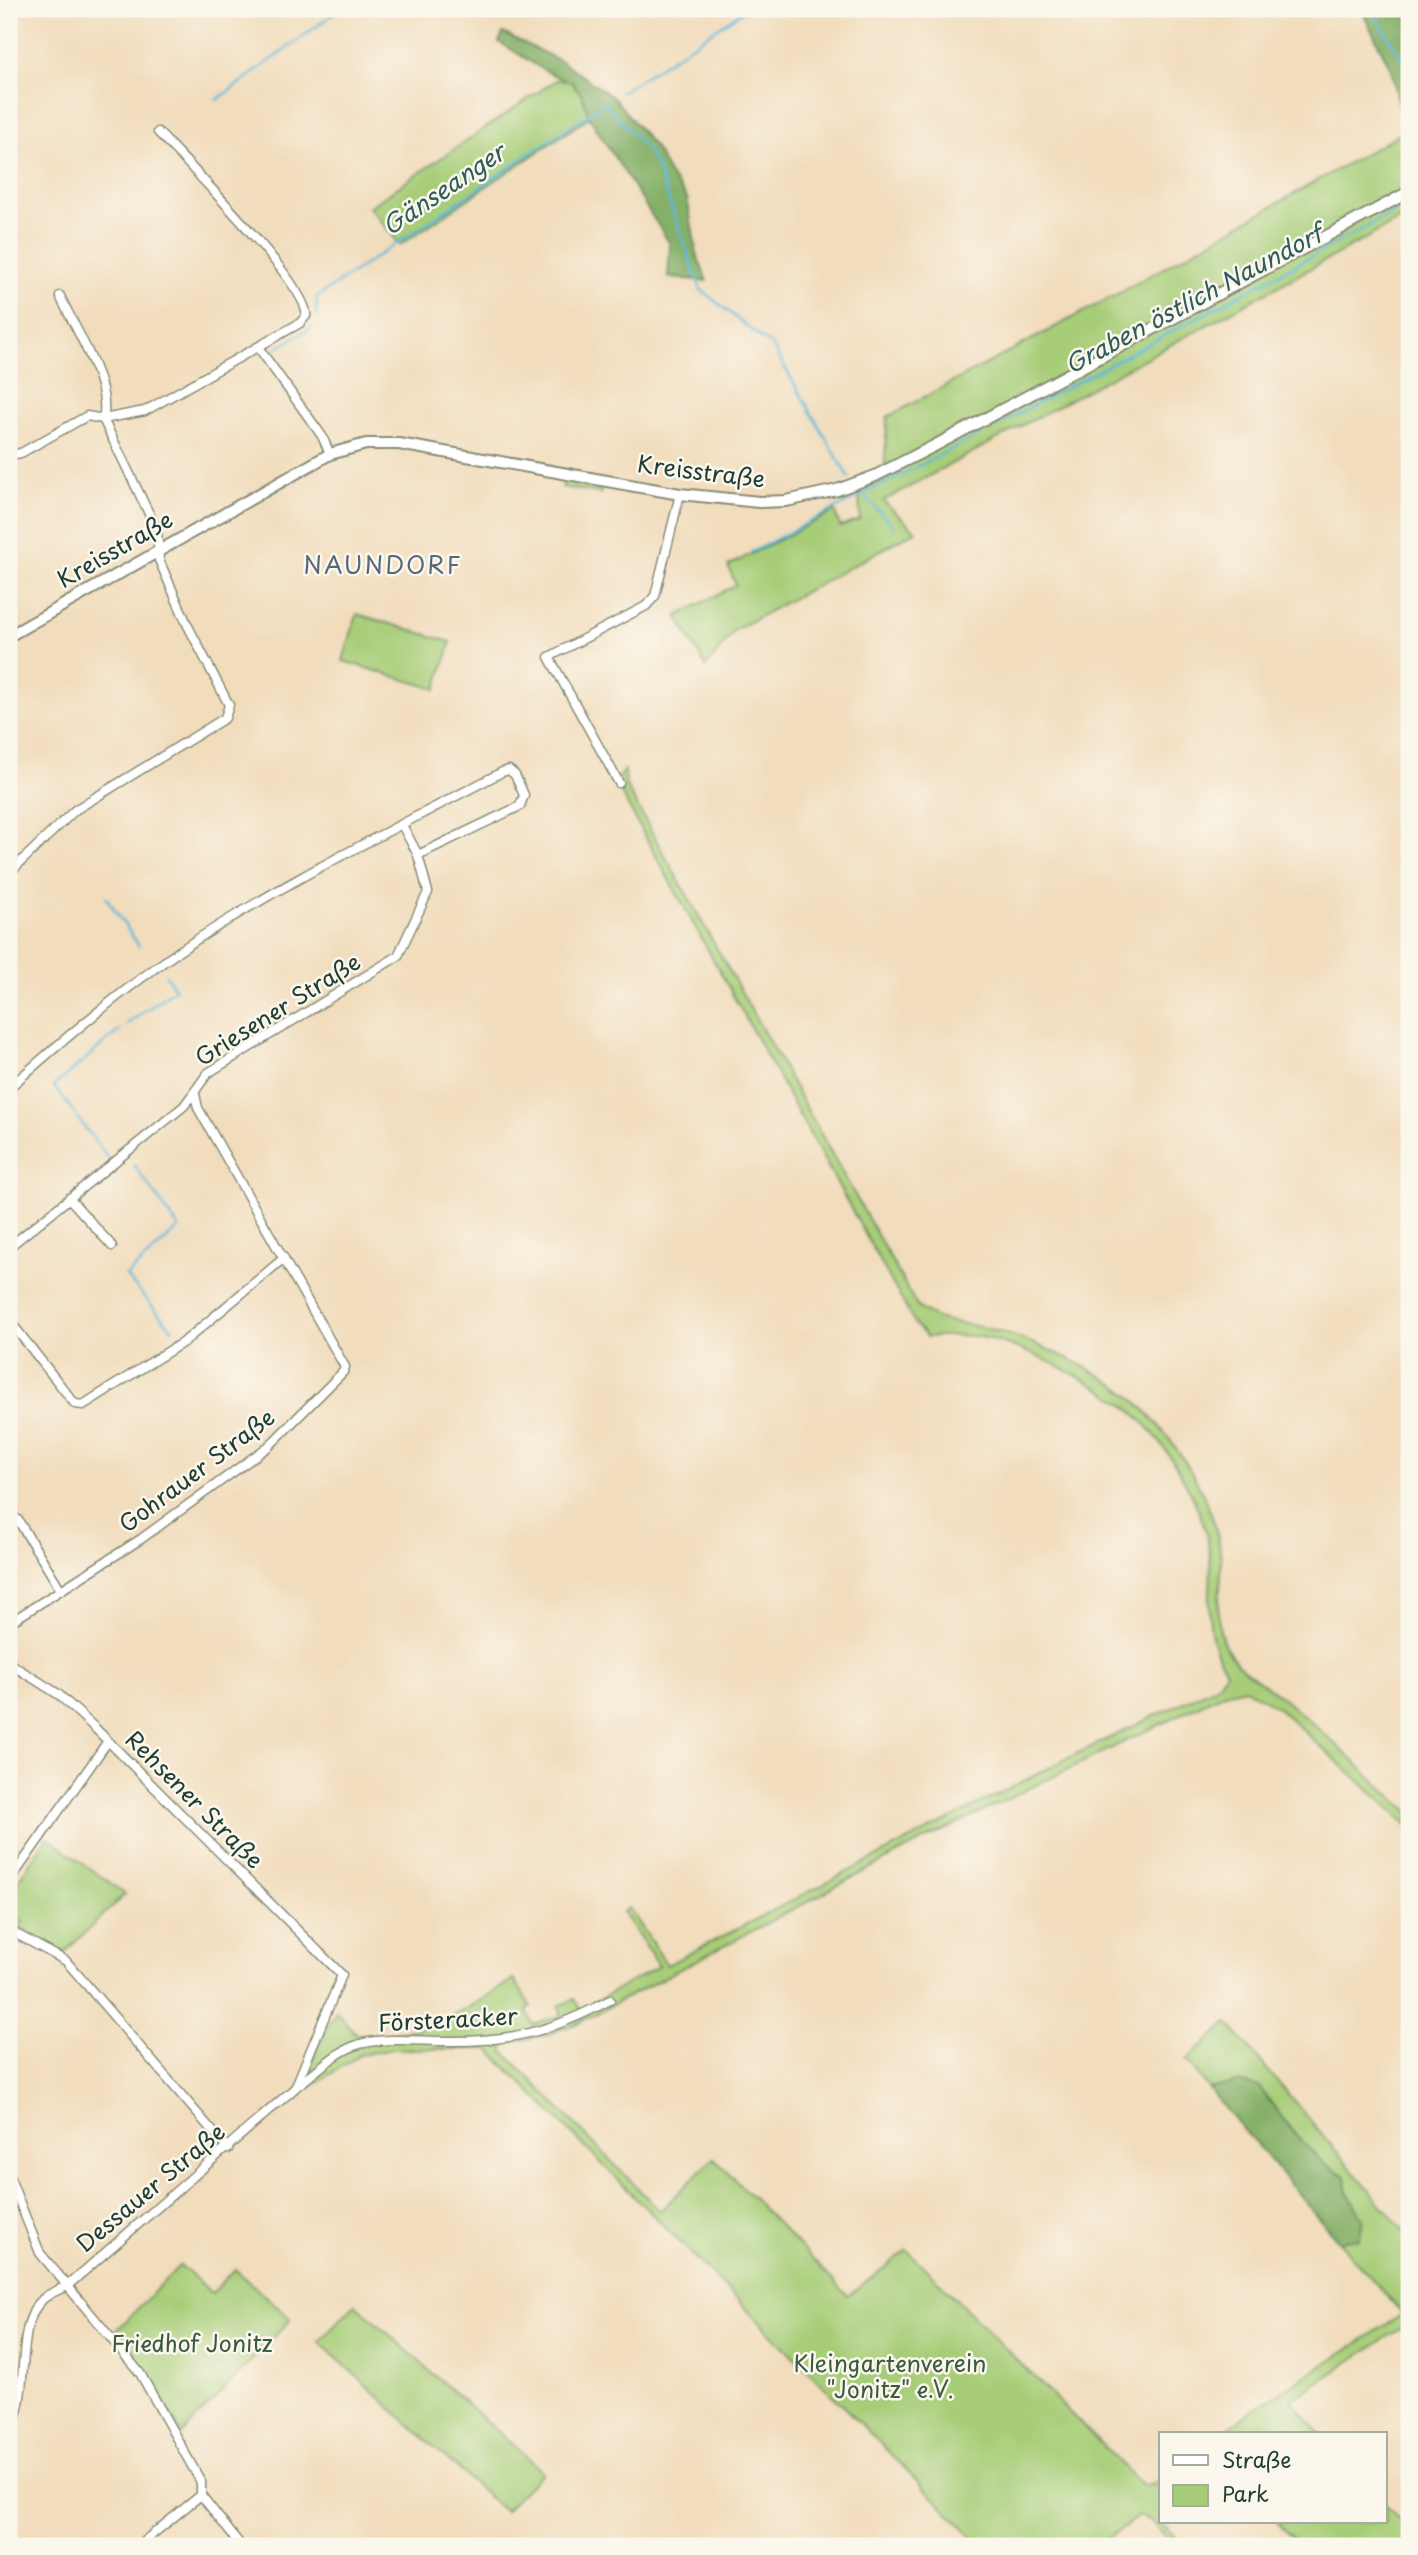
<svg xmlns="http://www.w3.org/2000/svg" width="1418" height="2555" font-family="'Playpen Sans',sans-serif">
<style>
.green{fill:#a7cd78;stroke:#638556;stroke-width:2}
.forest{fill:#85b068;stroke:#52764e;stroke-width:2}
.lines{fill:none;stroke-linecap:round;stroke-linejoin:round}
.stream{stroke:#5bb8d9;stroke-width:2.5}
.minor-casing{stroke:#888c78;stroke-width:11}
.secondary-casing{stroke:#888c78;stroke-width:14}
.minor{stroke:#fff;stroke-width:8}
.secondary{stroke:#fff;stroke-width:10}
.labels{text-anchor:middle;stroke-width:5;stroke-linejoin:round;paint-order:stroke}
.street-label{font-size:23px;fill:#1f3d34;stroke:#fbf7ec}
.park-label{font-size:23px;fill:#3a5a42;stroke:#fbf7ec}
.water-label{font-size:24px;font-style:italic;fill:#2e5c5d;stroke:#fbf7ec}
.neighbourhood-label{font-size:24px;letter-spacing:2px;fill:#586778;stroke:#fbf7ec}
</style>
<rect width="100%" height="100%" fill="#fbf7ec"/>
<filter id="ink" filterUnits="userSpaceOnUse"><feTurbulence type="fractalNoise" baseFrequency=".0143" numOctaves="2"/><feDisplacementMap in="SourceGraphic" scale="14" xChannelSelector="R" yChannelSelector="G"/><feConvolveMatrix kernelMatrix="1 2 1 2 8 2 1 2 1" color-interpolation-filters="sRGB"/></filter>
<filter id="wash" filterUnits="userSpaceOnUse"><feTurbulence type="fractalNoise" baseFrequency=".00686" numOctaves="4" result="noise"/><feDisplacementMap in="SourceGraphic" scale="28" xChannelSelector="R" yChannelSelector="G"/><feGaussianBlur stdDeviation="1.57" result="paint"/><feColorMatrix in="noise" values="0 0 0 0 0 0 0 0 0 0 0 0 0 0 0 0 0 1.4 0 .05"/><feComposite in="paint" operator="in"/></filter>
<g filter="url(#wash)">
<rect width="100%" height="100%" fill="#f1dcbb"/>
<g class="green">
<polygon points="556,80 570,81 582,95 589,117 400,245 369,207"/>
<polygon points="1405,131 1409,134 1409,215 883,501 916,531 735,630 706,667 677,616 736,585 728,566 835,511 840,527 860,520 859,490 884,480 887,417 1119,293"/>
<polygon points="566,478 601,485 601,493 562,487"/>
<polygon points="357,614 451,642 436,689 343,661"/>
<path d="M625 770 626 786 917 1306C939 1325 960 1321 986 1328 1035 1341 1109 1372 1144 1409 1180 1447 1217 1505 1221 1558 1223 1587 1212 1619 1225 1646 1237 1670 1260 1680 1279 1695 1324 1732 1366 1773 1409 1812V1826L1278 1708 1245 1688 1224 1693 922 1841 578 2023 546 2035 506 2043 503 2051 660 2211 714 2158 848 2296 907 2250 1142 2485H1151L1161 2479V2522L1182 2546H1173L1152 2521 1139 2516 1097 2546H982L488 2049H393L360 2055 310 2087 308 2067 336 2011 356 2034C419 2041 464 2011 514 1979L531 2007 527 2009 533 2025 562 2015 559 2006 574 1999 581 2010 659 1966 623 1912 629 1908 667 1965 1070 1757 1217 1686 1226 1672C1195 1616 1219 1591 1207 1538 1199 1499 1165 1442 1136 1415 1108 1388 1028 1349 990 1339 970 1334 948 1335 927 1337L916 1326 615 782Z"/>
<polygon points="47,1837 125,1894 64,1953 19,1927 23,1921 9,1911 9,1894"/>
<polygon points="1228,2023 1409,2237 1409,2323 1291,2400 1321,2434 1220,2434 1254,2409 1403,2314 1339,2242 1359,2239 1363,2219 1347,2191 1346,2176 1324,2164 1238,2082 1209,2089 1186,2060"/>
<polygon points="180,2265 212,2293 235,2269 291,2319 182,2434 145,2370 114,2333"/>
<polygon points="355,2304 543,2472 504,2511 319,2342"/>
<polygon points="1385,2504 1409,2531 1409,2546 1300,2546 1277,2522 1385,2522"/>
</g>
<g class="forest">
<polygon points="1361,9 1409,9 1409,134 1405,131 1391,69"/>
<path d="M503 33 561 61 614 98 655 148 671 177 687 198 697 255 707 281 668 277 670 244 589 117 582 95 570 81C553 79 517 52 499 42Z"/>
<polygon points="1238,2082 1259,2087 1294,2133 1324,2164 1346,2176 1347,2191 1363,2219 1359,2239 1339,2242 1209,2089"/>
</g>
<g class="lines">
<g class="stream">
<polyline points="1370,9 1409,68"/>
<polyline points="620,93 746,9"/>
<polyline points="217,100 340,9"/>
<polyline points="316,314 317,297 605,103 646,149 658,170 701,290 773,347 849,478"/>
<polyline points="274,350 312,327"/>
<polyline points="995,426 1409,204"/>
<polyline points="858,489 894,527"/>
<polyline points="751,552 981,434"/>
<polyline points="106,897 139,946"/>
<polyline points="127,1024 175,989 166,975"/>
<polyline points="107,1157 54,1086 120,1030"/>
<polyline points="134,1165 179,1228 126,1276 172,1329"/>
</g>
</g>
</g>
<g filter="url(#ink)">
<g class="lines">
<defs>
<g id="minor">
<polyline points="258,347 322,436 330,454"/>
<path d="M9 455 21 453 87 416 103 419 145 411 300 323 306 316C311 288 183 159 158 132"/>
<polyline points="619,783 549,657 646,606 655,596 680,494"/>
<path d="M9 873 75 810 225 718 229 705 188 626 159 560 157 530 103 419C112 385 75 329 60 296"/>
<path d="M9 1088C63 1040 118 993 178 952 280 883 393 830 502 772L509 770 515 775 524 795 520 806 418 855 402 825"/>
<polyline points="69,1198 112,1246"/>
<polyline points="9,1247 184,1106 208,1073 398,956 428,892 418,855"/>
<polyline points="9,1320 75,1404 83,1405 185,1341 284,1258"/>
<polyline points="9,1513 18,1520 61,1590"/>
<polyline points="9,1623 141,1539 269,1446 343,1372 345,1367 198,1108 195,1094"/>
<path d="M9 1663 58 1694 96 1729 342 1975 295 2088 67 2286C59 2290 49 2293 43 2299 13 2325 32 2394 9 2432"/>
<polyline points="13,1876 108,1741"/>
<polyline points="9,1930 66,1961 228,2149"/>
<path d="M297 2086C316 2072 336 2051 360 2044 386 2037 419 2041 446 2041 511 2042 553 2031 610 2000"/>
<polyline points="9,2176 40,2253 140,2373 201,2482 201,2495 241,2546"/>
<polyline points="138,2546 201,2495"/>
</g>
<polyline id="secondary" points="9,636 330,454 366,444 399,444 680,494 759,502 786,501 837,490 875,476 936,445 1409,192"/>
</defs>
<use href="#minor" class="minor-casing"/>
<use href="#secondary" class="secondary-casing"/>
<use href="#minor" class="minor"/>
<use href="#secondary" class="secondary"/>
</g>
</g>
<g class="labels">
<g class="street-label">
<text transform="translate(701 472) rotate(7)" y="8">Kreisstraße</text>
<text transform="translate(115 550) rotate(-30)" y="8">Kreisstraße</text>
<text transform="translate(278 1010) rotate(-32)" y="8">Griesener Straße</text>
<text transform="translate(197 1471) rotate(-37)" y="8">Gohrauer Straße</text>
<text transform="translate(194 1800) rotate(45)" y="8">Rehsener Straße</text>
<text transform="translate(448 2020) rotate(-3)" y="8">Försteracker</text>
<text transform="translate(151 2188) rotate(-40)" y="8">Dessauer Straße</text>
</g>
<g class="park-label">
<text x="192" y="2352">Friedhof Jonitz</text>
<text x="890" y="2372">Kleingartenverein<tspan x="890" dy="26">"Jonitz" e.V.</tspan></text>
</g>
<g class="water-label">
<text transform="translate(444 190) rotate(-34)" y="8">Gänseanger</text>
<text transform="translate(1194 300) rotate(-28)" y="8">Graben östlich Naundorf</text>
</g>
<g class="neighbourhood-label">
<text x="383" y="574">NAUNDORF</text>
</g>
</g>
<rect width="1418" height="2555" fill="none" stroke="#fbf7ec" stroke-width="35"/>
<rect x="1159" y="2432" width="228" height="91" fill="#fbf7ec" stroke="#a3ada2" stroke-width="2"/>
<rect x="1173" y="2455" width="35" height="10" fill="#ffffff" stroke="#a3ada2" stroke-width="2"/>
<text x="1222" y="2468" font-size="21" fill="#1f3d34">Straße</text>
<rect x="1173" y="2485" width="35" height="21" fill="#a7cd78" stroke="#a3ada2" stroke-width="2"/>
<text x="1222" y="2502" font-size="21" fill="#1f3d34">Park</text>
</svg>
